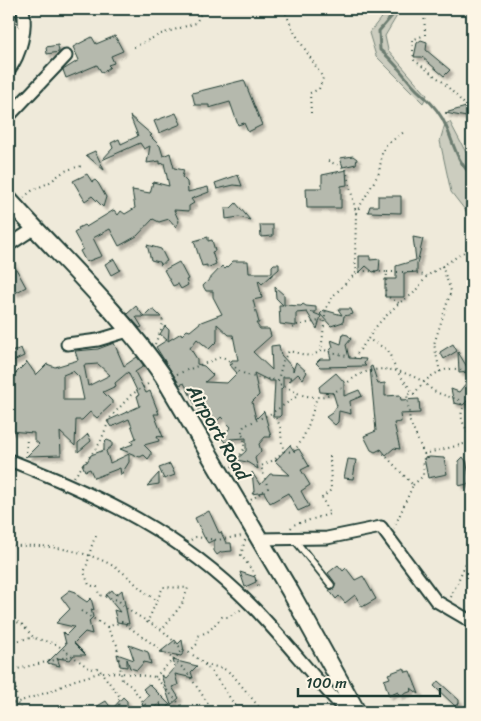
<svg xmlns="http://www.w3.org/2000/svg" width="481" height="721" font-family="Sriracha,sans-serif">
<style>
.green{fill:#cccdbf;stroke:#76857a}
.lines{fill:none;stroke-linecap:round;stroke-linejoin:round}
.stream{stroke:#6c7d71;stroke-width:3}
.building{fill:#b5b9ad;stroke:#1f3d34;fill-rule:evenodd;filter:url(#shadow)}
.lane-casing{stroke:#1f3d34;stroke-width:9}
.street-casing{stroke:#1f3d34;stroke-width:15}
.secondary-casing{stroke:#1f3d34;stroke-width:20}
.path{stroke:#1f3d34;stroke-width:2;stroke-dasharray:1 4;stroke-linecap:butt}
.lane{stroke:#fcf5e5;stroke-width:5.5}
.street{stroke:#fcf5e5;stroke-width:11}
.secondary{stroke:#fcf5e5;stroke-width:16}
.labels{text-anchor:middle;stroke-width:4;stroke-linejoin:round;paint-order:stroke}
.street-label{font-size:19px;fill:#1f3d34;stroke:#fcf5e5}
</style>
<defs>
<filter id="shadow"><feDropShadow dx="3.5" dy="3.5" stdDeviation="1" flood-color="#0004"/></filter>
</defs>
<rect width="100%" height="100%" fill="#efeada"/>
<filter id="ink" filterUnits="userSpaceOnUse"><feTurbulence type="fractalNoise" baseFrequency=".02" numOctaves="2"/><feDisplacementMap in="SourceGraphic" scale="10" xChannelSelector="R" yChannelSelector="G"/><feConvolveMatrix kernelMatrix="1 2 1 2 8 2 1 2 1" color-interpolation-filters="sRGB"/></filter>
<g filter="url(#ink)">
<g class="green">
<polygon points="388,9 401,9 385,36 388,50 427,95 423,103 376,56 369,33"/>
<polygon points="450,122 472,164 472,219 451,192 440,141 445,124"/>
</g>
<g class="lines">
<path class="stream" d="M398 9 379 31 380 50C395 61 404 77 417 90 427 99 435 106 442 118 453 138 455 161 472 175"/>
</g>
<g class="building">
<polygon points="115,36 123,51 111,56 114,63 108,65 110,67 102,73 97,65 66,78 63,70 79,60 73,47 92,37 96,44"/>
<polygon points="421,40 427,42 426,50 450,70 444,76 422,57 414,57 417,43"/>
<polygon points="58,45 59,52 47,54 46,47"/>
<polygon points="244,80 262,125 248,132 244,123 238,125 230,102 209,108 209,105 195,105 192,93"/>
<polygon points="466,107 472,113 472,118 445,113"/>
<polygon points="176,113 181,124 159,133 154,121"/>
<polygon points="130,116 152,135 150,136 160,146 163,156 170,153 174,168 184,170 182,177 187,182 188,192 208,187 209,192 191,199 194,203 189,206 189,211 174,210 179,221 176,227 169,219 159,222 153,219 137,236 119,246 110,229 93,238 102,256 86,262 80,251 83,249 74,233 79,230 78,228 84,225 86,227 114,210 118,215 121,211 125,214 135,208 132,190 150,193 153,182 169,186 164,163 160,164 160,161 147,163 150,146 144,149 140,143 102,160 113,148 111,143 119,139 121,144 138,136"/>
<polygon points="95,151 104,170 86,155"/>
<polygon points="353,156 357,159 356,164 343,167 340,158"/>
<polygon points="346,170 347,185 341,186 341,208 307,208 306,188 322,188 322,175"/>
<polygon points="87,174 92,182 95,180 98,183 106,197 103,207 92,196 85,201 73,181"/>
<polygon points="238,175 242,186 234,185 217,189 215,183"/>
<polygon points="378,196 401,196 401,213 368,212 370,206 378,206"/>
<polygon points="236,203 250,220 239,217 226,219 225,208 231,208"/>
<polygon points="260,225 273,225 273,236 261,237"/>
<polygon points="208,237 208,241 212,240 215,251 212,252 216,264 207,268 207,265 202,266 194,241"/>
<polygon points="413,237 423,239 417,264 417,272 404,273 404,297 385,297 385,279 396,279 396,266 416,260"/>
<polygon points="147,245 161,249 167,261 160,265 159,262 151,260"/>
<polygon points="9,256 26,287 15,293 9,281"/>
<polygon points="359,256 370,256 370,260 380,259 379,270 373,272 366,266 359,273"/>
<polygon points="114,259 120,270 111,275 105,264"/>
<path d="M233 261H248L249 273H272V266L274 264H279V269L262 284 258 280 262 298 253 300 259 323H256L260 329H269L271 336 253 352 272 370 271 346 279 345 281 355 293 368V371L296 362 307 372 303 379 298 374 289 382 291 377H283V387L281 389V415L279 417H273L275 381H270L254 373 259 395 252 402 256 419 264 411 271 437H265L259 444 261 451 255 458 258 469 247 462 236 460 246 451V438L230 439 226 443 221 438 231 427 221 417 216 422 206 413 201 416 184 383 180 385 156 347 167 340 160 334 165 326 169 330 168 341 181 333 182 335 187 330 190 331 201 322 222 314 213 297V291H206L203 286 222 266 225 269ZM217 324 229 335H233L238 360H232L229 364 237 373 227 383 205 382 213 375 204 366 197 364V359L190 348 197 339 209 349 217 341Z"/>
<polygon points="179,262 188,279 186,280 188,285 181,289 178,284 173,286 164,270"/>
<polygon points="275,287 284,295 284,305 301,306 303,304 306,306 316,307 316,312 311,312 321,316 317,329 307,312 296,313 296,326 280,324 279,305 283,305 276,298"/>
<polygon points="136,306 144,317 151,310 154,310 161,317 136,317 142,327 140,328 127,314"/>
<polygon points="338,309 351,309 353,314 344,316 343,322 331,326 320,314 324,310 342,315"/>
<polygon points="343,334 348,335 351,339 346,345 349,358 366,359 364,364 366,366 320,367 316,363 320,359 331,359 329,351 333,347 331,340 341,344"/>
<path d="M114 343 124 366 137 357 144 366 135 372 146 393 150 391 159 414H154L163 437 157 436 159 441 144 445 151 452V455L148 459 144 455 140 457 120 449 133 444 131 441 136 438 129 419 111 427 107 421 140 406 137 396 139 395 128 372 115 383 116 386 103 392 112 401V404L97 418 90 412 82 420H76L75 446 60 432 61 455 27 456 39 444 34 440V433L9 431V385H13V376L27 362 36 375 47 364 55 367 78 360 75 351 98 349ZM98 364 110 375 88 386 84 365ZM73 371 79 377 84 400H63V375Z"/>
<polygon points="453,344 457,351 444,359 440,352"/>
<polygon points="21,348 24,356 9,363 9,353"/>
<polygon points="458,352 470,372 459,373"/>
<polygon points="372,366 378,384 385,383 385,396 400,395 401,400 419,399 420,413 400,414 401,422 394,423 400,449 394,448 386,455 381,449 375,452 371,450 364,436 376,431 370,367"/>
<polygon points="336,373 344,382 344,396 359,390 362,396 350,401 351,414 339,411 338,422 335,425 326,417 332,413 337,406 333,393 320,392 319,387"/>
<polygon points="467,382 471,386 472,399 468,400 463,405 454,403 451,389 459,392"/>
<polygon points="88,434 91,441 78,452 78,443"/>
<polygon points="107,440 112,442 112,446 106,451 110,463 129,454 129,462 121,475 120,468 94,478 90,469 85,471 82,464 87,462 91,455 104,450 104,443"/>
<polygon points="290,445 294,451 299,449 309,466 301,470 310,485 301,491 309,506 298,511 288,493 270,503 264,492 252,494 254,491 252,472 260,485 270,474 290,475 275,461"/>
<polygon points="430,457 444,458 447,474 428,478 424,458"/>
<polygon points="463,457 466,461 471,483 459,486 459,461"/>
<polygon points="348,459 356,460 353,479 344,478"/>
<polygon points="170,464 175,475 164,479 159,468"/>
<polygon points="159,473 159,484 147,486"/>
<polygon points="209,511 219,533 221,532 226,543 231,543 232,551 221,552 217,555 214,551 214,540 208,543 204,537 195,518"/>
<polygon points="338,565 343,571 346,568 355,580 363,576 376,599 362,607 355,595 345,603 339,596 336,599 329,590 334,589 336,584 328,573"/>
<polygon points="240,572 255,577 256,582 245,587"/>
<polygon points="70,590 76,592 78,596 87,602 91,598 94,610 91,609 93,617 89,621 92,634 85,632 74,643 86,655 74,655 70,660 57,658 60,666 47,663 66,644 63,632 66,635 74,627 56,623 70,609 61,597"/>
<polygon points="112,590 116,595 122,590 129,624 117,622 114,610 120,612 106,595"/>
<polygon points="175,640 178,644 182,640 184,652 181,656 160,652"/>
<polygon points="129,645 148,652 151,664 144,662 137,670 130,668 127,659 127,667 120,666 117,654 134,660"/>
<polygon points="173,660 197,666 191,672 193,678 175,674 178,685 172,687 179,698 171,705 161,675 165,678 175,667"/>
<polygon points="404,668 406,672 410,671 419,694 411,688 412,691 399,696 398,692 389,696 384,680 390,678 388,674"/>
<polygon points="438,681 459,700 459,703 455,706 434,686"/>
<polygon points="149,684 170,705 162,712 160,702 151,712 145,712 142,703 149,695 143,689"/>
<polygon points="123,697 127,701 127,711 113,708"/>
<polygon points="106,701 111,708 106,712 99,712 96,707"/>
</g>
<g class="lines">
<defs>
<polyline id="lane" points="294,539 331,585"/>
<g id="street">
<polyline points="9,16 19,45"/>
<path d="M9 70C21 54 27 28 23 9"/>
<polyline points="9,116 66,56"/>
<polyline points="9,245 35,228"/>
<polyline points="67,344 98,340 128,331"/>
<path d="M9 460C101 496 180 533 251 605 285 639 313 678 347 712"/>
<polyline points="258,539 327,538 381,527 436,601 472,622"/>
</g>
<path id="secondary" d="M9 200C61 258 119 311 163 376L290 591 357 712"/>
</defs>
<use href="#lane" class="lane-casing"/>
<use href="#street" class="street-casing"/>
<use href="#secondary" class="secondary-casing"/>
<g class="path">
<polyline points="284,9 293,30 323,78 319,89 310,93 311,113"/>
<polyline points="424,9 425,35 412,40 414,60 443,82 472,112"/>
<polyline points="134,47 161,34 196,23 203,9"/>
<polyline points="328,161 346,169 356,213 355,261 357,272"/>
<path d="M24 198C34 186 45 187 54 179 63 171 70 168 83 166"/>
<polyline points="356,213 379,173 382,154 386,145 404,132"/>
<polyline points="387,272 413,272 427,276"/>
<polyline points="293,328 297,325 325,320"/>
<polyline points="155,344 162,327 163,316"/>
<polyline points="321,352 326,308 333,296 357,272 366,271 387,272 385,295 399,303"/>
<polyline points="440,372 434,344 451,291 442,266"/>
<path d="M177 374 221 357C230 358 233 368 241 372 252 378 265 379 278 380L283 361 289 351 310 356 324 350 354 358 368 339"/>
<path d="M278 380 279 384C297 391 296 396 317 397"/>
<path d="M414 394C424 380 439 367 457 369 463 370 466 373 472 372"/>
<path d="M470 401C454 411 464 426 472 439"/>
<polyline points="380,450 413,485 394,528"/>
<path d="M284 451 293 452C307 437 311 416 317 397 338 396 346 380 363 373 383 365 404 371 422 381 426 383 429 388 434 391 441 395 451 397 459 400L462 406"/>
<polyline points="424,454 472,442"/>
<polyline points="26,457 27,437"/>
<polyline points="232,467 244,449 244,437 241,434 244,426 272,413"/>
<polyline points="74,477 100,443 110,418 131,395 151,382"/>
<polyline points="413,485 423,476 424,454 410,422 407,394 414,394 396,370 388,350 368,339 378,324 399,303 413,294 427,276 472,247"/>
<path d="M251 500 268 488 261 466 274 460 284 451C278 432 286 431 272 413L299 395"/>
<polyline points="291,528 293,525 330,514 322,498 331,490 330,456"/>
<path d="M96 536C89 548 90 560 84 572L89 585 97 587 99 595 118 600 128 610 162 630 183 650"/>
<polyline points="191,540 196,537 217,540 242,536"/>
<polyline points="245,540 241,555 254,573 259,589"/>
<path d="M9 547C40 542 92 551 118 569 132 578 142 593 157 600"/>
<polyline points="451,597 472,549"/>
<polyline points="81,611 107,627 117,645 122,680 131,686 151,712"/>
<polyline points="9,623 13,620 23,625 34,638 56,644 90,669 98,668 120,697 118,703 122,712"/>
<polyline points="147,623 163,587 188,588 182,604 162,630"/>
<polyline points="107,627 122,622 172,658 186,671 214,712"/>
<path d="M9 641C18 642 24 638 34 638"/>
<polyline points="189,652 197,644 198,636 209,631 222,617 228,617 242,609"/>
<polyline points="205,664 224,669 232,674 263,712"/>
<polyline points="14,669 17,703 22,712"/>
<polyline points="9,671 71,656"/>
<path d="M155 677 183 650C209 660 224 691 240 712"/>
<polyline points="9,705 54,690 72,681 102,672 122,673 155,677 187,712"/>
<polyline points="462,712 472,706"/>
</g>
<use href="#lane" class="lane"/>
<use href="#street" class="street"/>
<use href="#secondary" class="secondary"/>
</g>
</g>
<g class="labels">
<g class="street-label">
<text transform="translate(219 432) rotate(60)" y="7">Airport Road</text>
</g>
</g>
<rect width="481" height="721" fill="none" stroke="#fcf5e5" stroke-width="30"/>
<rect x="15" y="15" width="451" height="691" fill="none" stroke="#1f3d34" stroke-width="2" filter="url(#ink)"/>
<path d="M298 688v8h142v-8" fill="none" stroke="#1f3d34" stroke-width="2.5"/>
<text x="306" y="688" font-size="15" fill="#1f3d34" stroke="#fcf5e5" stroke-width="4" paint-order="stroke">100 m</text>
</svg>
